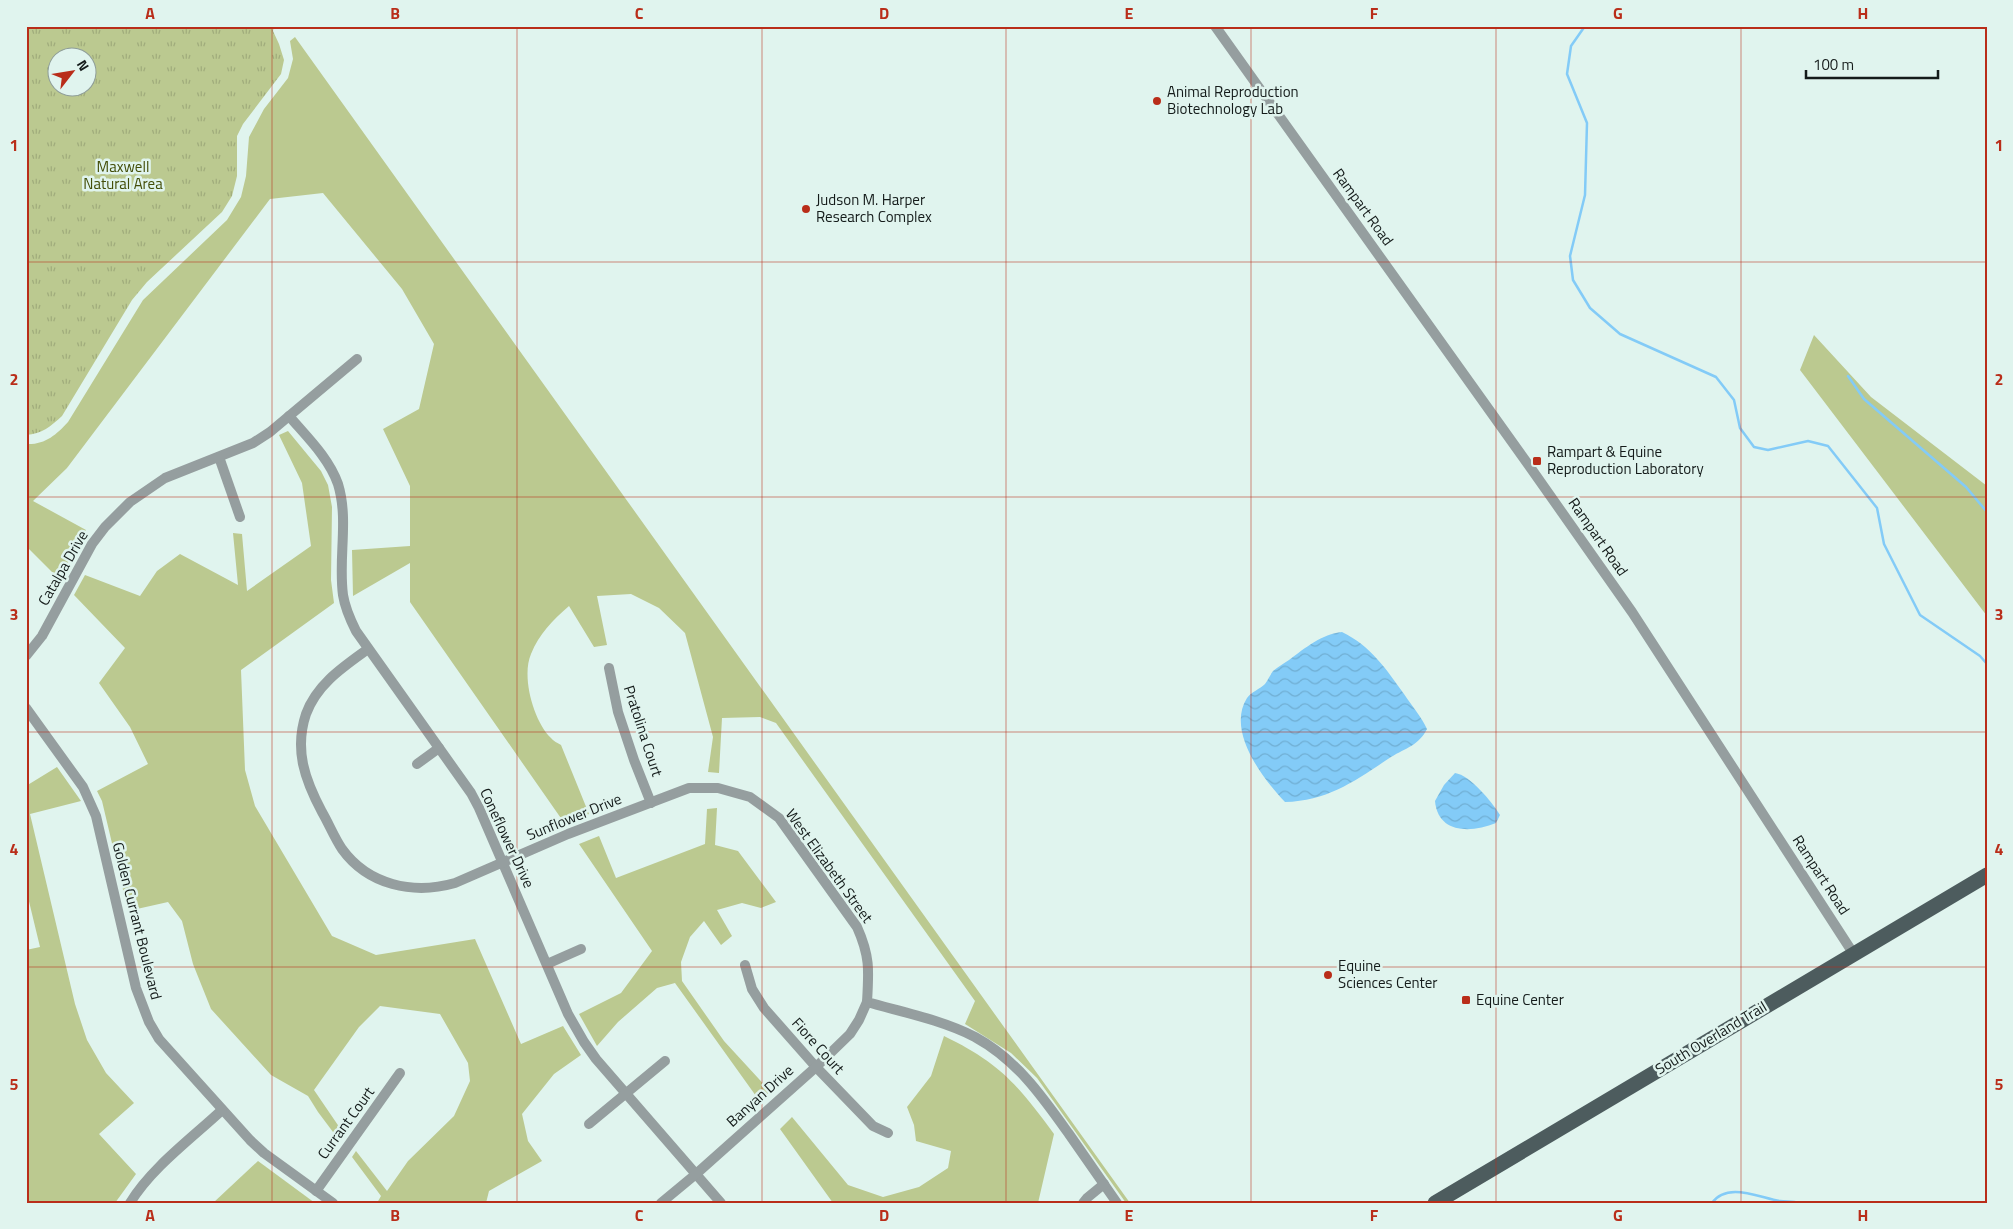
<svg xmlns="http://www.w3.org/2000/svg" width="2013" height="1229" font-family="'Titillium Web',sans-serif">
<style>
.grass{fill:#bbc990}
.park{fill:url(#park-tufts);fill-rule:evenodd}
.water{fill:url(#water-waves)}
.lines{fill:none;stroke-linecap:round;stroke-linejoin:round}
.stream{stroke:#83cbf7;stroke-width:2.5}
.street{stroke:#959e9f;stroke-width:10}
.primary{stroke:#4d5c5e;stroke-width:15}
.grid{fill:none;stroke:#b92d19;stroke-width:1;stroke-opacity:0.55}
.poi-dot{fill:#b92d19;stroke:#e0f4ee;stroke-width:2}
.labels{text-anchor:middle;stroke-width:5;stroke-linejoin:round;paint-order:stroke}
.poi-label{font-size:15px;fill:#141b1a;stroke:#e0f4ee;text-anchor:start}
.park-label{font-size:15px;fill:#434e08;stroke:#e0f4ee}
.street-label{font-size:15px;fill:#141b1a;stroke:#e0f4ee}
.neatline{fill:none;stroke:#b92d19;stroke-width:2}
.grid-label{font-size:16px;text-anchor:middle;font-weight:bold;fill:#b92d19}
</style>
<defs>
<pattern id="park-tufts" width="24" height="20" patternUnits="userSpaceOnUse" patternTransform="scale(1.25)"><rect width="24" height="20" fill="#bbc990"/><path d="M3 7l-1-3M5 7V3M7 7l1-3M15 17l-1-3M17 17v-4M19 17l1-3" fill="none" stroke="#a0ac7c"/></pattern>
<pattern id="water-waves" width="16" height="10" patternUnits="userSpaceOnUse" patternTransform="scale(1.25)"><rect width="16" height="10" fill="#83cbf7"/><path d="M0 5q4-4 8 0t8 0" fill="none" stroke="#70aed3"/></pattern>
</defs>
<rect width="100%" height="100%" fill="#e0f4ee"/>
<g class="grass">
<path d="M295 37 1130 1203H1126L1037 1078 1011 1053 965 1024 975 1001 776 723 760 717 722 718 719 773 708 772 713 737 685 633 659 608 631 594 597 596 607 645 594 647 569 606C553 620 539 634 531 654 521 677 534 722 551 738 553 741 558 743 561 745L589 814 565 824 410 602V563L353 596 352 550 410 546V486L383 429 419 409 434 344 402 289 323 193 270 199 67 468 33 501 86 530 59 579 26 546V444C45 445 56 435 68 422L143 300 227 220 241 197 246 176 249 137 264 109 288 78 293 59 290 41Z"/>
<polygon points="1814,335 1871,397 1987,486 1987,616 1800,370"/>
<polygon points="288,431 321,471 328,485 332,507 331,580 334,603 241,670 245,770 255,806 332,936 376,955 475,939 521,1044 563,1026 581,1055 554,1074 522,1114 528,1141 542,1161 489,1191 486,1203 377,1203 381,1196 352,1157 356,1151 387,1191 408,1161 454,1116 470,1081 468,1063 440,1014 380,1006 359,1027 314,1090 344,1134 339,1140 318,1112 308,1096 271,1075 211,1009 193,964 182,921 168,902 128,911 102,801 97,791 148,764 130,727 99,683 125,648 74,595 85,575 140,596 157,571 180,554 238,585 233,533 242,534 247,591 311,546 302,483 279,435"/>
<polygon points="57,767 81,801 30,814 75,1004 87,1040 106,1073 134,1103 99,1134 136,1174 115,1203 26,1203 26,950 40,947 26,889 26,786"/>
<polygon points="717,808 715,845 738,851 776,902 761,908 742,903 717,910 732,936 721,945 704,921 690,937 681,962 682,981 724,1041 770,1091 761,1103 675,983 657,988 618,1022 597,1046 579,1014 621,993 652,951 579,844 599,836 616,878 705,844 707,809"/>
<path d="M944 1036C1000 1063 1018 1085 1054 1134L1038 1203H833L780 1129 792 1117 848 1185 883 1197 919 1187 948 1168 951 1151 916 1141 914 1125 907 1107 931 1076Z"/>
<polygon points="258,1161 315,1203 213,1203"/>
</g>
<path class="park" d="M26 26H274L273 31 279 44 284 60 281 74 243 124 237 136V176L232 196 222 212 147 282 132 300 62 416C51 426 42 434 26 435ZM58 58H88V88H58Z"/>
<g class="water">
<path d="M1342 632C1371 646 1386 669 1404 694 1412 706 1421 716 1427 729 1419 745 1406 748 1391 757 1356 780 1329 801 1285 802 1263 779 1226 731 1247 698 1251 692 1260 689 1265 684 1268 680 1270 675 1273 671 1278 667 1284 663 1289 660 1305 648 1322 634 1342 632Z"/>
<path d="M1455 773C1470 775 1492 802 1500 815L1496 823C1471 833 1438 834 1435 801L1444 785Z"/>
</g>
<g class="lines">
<g class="stream">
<polyline points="1585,26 1571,46 1567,74 1587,123 1585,195 1570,256 1573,280 1590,308 1620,334 1716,377 1734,400 1740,428 1754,447 1768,450 1808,441 1828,446 1877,508 1884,544 1920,615 1980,656 1987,664"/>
<polyline points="1848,376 1864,399 1966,487 1987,512"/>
<path d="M1712 1203C1727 1181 1760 1198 1780 1201 1786 1202 1793 1201 1799 1203"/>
</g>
<g class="street">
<polyline points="1215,26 1530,467 1632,612 1853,953"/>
<path d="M289 416C307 437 329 458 338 484 349 520 338 558 343 595 345 608 350 619 356 631L471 793 479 808 568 1014 584 1042 596 1059 721 1203"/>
<polyline points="219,457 240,517"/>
<path d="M368 649C343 667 317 684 306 714 294 750 305 780 322 812 329 824 334 837 342 849 368 885 413 895 455 883L568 834 689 788H718L750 797 779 818 857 927C870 956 869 970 867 1002 902 1012 942 1020 975 1037 1017 1060 1042 1096 1069 1134 1085 1157 1101 1180 1117 1203"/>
<polyline points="26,656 42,636 92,544 105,527 130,502 165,478 253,443 270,432 357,359"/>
<polyline points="609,668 618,712 634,760 651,803"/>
<polyline points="26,708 83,787 96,816 136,988 149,1022 159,1039 250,1140 264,1153 333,1203"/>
<polyline points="417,764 439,748"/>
<polyline points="547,964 581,949"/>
<polyline points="745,965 752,989 764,1008 816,1067 873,1126 888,1133"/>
<polyline points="589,1124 665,1061"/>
<polyline points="316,1191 400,1073"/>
<path d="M130 1203C151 1168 192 1138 222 1110"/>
<polyline points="661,1203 696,1174 816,1067 850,1034 859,1020 867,1002"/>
<polyline points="1083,1203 1087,1198 1104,1184"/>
</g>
<polyline class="primary" points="1435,1203 1987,875"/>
</g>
<path class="grid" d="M272 26V1203M517 26V1203M762 26V1203M1006 26V1203M1251 26V1203M1496 26V1203M1741 26V1203M26 262H1987M26 497H1987M26 732H1987M26 967H1987"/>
<g class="poi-dot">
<circle cx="1157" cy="101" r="5"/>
<circle cx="806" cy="209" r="5"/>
<rect x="1532" y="456" width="10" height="10" rx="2.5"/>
<circle cx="1328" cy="975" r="5"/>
<rect x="1461" y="995" width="10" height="10" rx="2.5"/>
</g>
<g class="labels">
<g class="poi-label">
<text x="1167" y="97">Animal Reproduction<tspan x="1167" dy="17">Biotechnology Lab</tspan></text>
<text x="816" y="205">Judson M. Harper<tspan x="816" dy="17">Research Complex</tspan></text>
<text x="1547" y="457">Rampart &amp; Equine<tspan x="1547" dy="17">Reproduction Laboratory</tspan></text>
<text x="1338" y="971">Equine<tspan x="1338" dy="17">Sciences Center</tspan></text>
<text x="1476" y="1005">Equine Center</text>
</g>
<g class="park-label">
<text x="123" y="172">Maxwell<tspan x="123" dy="17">Natural Area</tspan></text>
</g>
<g class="street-label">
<text transform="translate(1363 207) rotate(54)" y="5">Rampart Road</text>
<text transform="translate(1598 537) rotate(55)" y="5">Rampart Road</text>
<text transform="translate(63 568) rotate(-60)" y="5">Catalpa Drive</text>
<text transform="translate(643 731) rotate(72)" y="5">Pratolina Court</text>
<text transform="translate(574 817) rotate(-22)" y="5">Sunflower Drive</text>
<text transform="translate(507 838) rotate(65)" y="5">Coneflower Drive</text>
<text transform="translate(829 866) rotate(54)" y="5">West Elizabeth Street</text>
<text transform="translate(1821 875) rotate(57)" y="5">Rampart Road</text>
<text transform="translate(137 921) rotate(76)" y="5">Golden Currant Boulevard</text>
<text transform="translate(1711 1038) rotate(-31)" y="5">South Overland Trail</text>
<text transform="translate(818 1046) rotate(48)" y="5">Fiore Court</text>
<text transform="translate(760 1096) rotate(-42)" y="5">Banyan Drive</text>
<text transform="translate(346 1123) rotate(-54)" y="5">Currant Court</text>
</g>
</g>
<rect width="2013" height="1229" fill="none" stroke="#e0f4ee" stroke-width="55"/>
<g transform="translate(72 72) rotate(59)"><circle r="24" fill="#e0f4ee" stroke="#8e9d99"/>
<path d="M0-4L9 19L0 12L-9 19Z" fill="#b92d19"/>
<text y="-8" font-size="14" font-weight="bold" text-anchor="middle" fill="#141b1a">N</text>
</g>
<path d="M1806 70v8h132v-8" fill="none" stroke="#141b1a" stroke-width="2.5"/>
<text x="1813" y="70" font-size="15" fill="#141b1a" stroke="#e0f4ee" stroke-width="4" paint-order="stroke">100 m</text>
<rect x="28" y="28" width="1958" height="1174" class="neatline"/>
<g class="grid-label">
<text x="150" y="19">A</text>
<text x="395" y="19">B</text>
<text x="639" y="19">C</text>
<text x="884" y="19">D</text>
<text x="1129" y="19">E</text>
<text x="1374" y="19">F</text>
<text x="1618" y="19">G</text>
<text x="1863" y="19">H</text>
<text x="14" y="151">1</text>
<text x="1999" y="151">1</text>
<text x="14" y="385">2</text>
<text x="1999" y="385">2</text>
<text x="14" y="620">3</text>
<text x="1999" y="620">3</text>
<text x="14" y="855">4</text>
<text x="1999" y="855">4</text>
<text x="14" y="1090">5</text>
<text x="1999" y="1090">5</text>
<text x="150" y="1221">A</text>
<text x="395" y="1221">B</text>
<text x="639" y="1221">C</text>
<text x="884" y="1221">D</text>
<text x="1129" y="1221">E</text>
<text x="1374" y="1221">F</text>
<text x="1618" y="1221">G</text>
<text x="1863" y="1221">H</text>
</g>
</svg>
